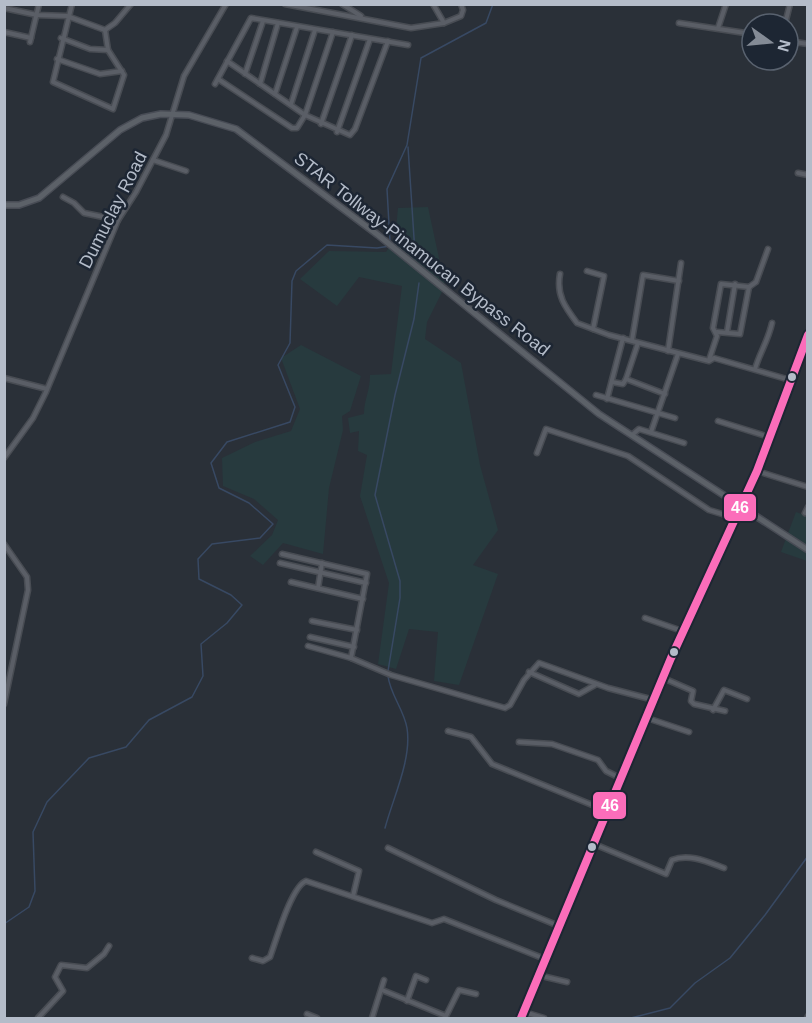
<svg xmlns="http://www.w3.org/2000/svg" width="812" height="1023" font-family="Helvetica,sans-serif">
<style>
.green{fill:#273a3e}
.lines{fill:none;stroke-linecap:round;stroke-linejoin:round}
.stream{stroke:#384963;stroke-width:1.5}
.minor-casing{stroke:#484c53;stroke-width:7}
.major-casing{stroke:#484c55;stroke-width:8}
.minor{stroke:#5a5e66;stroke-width:4}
.major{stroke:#5c6168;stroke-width:5}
.bus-1-casing{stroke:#1d2633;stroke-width:12}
.bus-1{stroke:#fb6dba;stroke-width:8}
.bus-dot{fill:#b4bcc9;stroke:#1d2633;stroke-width:2}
.labels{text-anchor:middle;stroke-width:5;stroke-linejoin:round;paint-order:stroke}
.street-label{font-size:18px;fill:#b4bcc9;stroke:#1d2633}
.line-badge{stroke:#1d2633;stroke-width:2}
.badge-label{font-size:16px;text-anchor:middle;font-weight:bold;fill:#fff}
</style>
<rect width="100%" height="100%" fill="#2a3038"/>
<g class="green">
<path d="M428 207 445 286 427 322 425 339 461 363 480 465 498 530 473 565 498 574 459 685 434 681 438 632 409 629 396 669 378 664 389 583 360 496 367 455 358 451 359 431 350 433 348 418 364 414C364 400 370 391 370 375L391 374 402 286 359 277 337 306 300 279 329 251 386 252 395 239 398 208Z"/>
<polygon points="301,345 361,376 350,411 342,416 343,430 329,488 323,554 283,543 263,565 250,556 272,535 278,520 254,499 223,486 222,458 255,442 291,431 300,409 281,358"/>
<polygon points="796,512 807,516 807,561 781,552"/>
</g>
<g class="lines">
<g class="stream">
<polyline points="408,147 415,253"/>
<polyline points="390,242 387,189 407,145 421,58 486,23 493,4"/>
<polyline points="388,671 400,598 400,581 375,495 395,395 414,319 419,283"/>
<path d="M385 828C393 798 412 759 407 728 404 710 390 694 388 676"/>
<polyline points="4,924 29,907 35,891 33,832 47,802 89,758 126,747 149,720 192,697 203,676 201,644 227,623 242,605 231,595 199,579 198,559 212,544 260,538 273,524 249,503 219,488 211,463 227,442 290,422 295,407 278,365 290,343 292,281 296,271 327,245 377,248 390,246"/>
<polyline points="631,1018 670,1008 695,983 730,958 765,915 808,856"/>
</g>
<defs>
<g id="minor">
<polyline points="72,4 53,82 113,109 124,75 108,50 105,30"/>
<polyline points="285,4 411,28 444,23 461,16 463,10 461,4"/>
<polyline points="342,4 361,16"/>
<polyline points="433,4 444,23"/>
<polyline points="4,8 37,15 67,16 105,30"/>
<polyline points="679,23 752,34"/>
<polyline points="785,24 790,4"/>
<polyline points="718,28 726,4"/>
<polyline points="105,30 115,23 131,4"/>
<polyline points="4,32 31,38"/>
<polyline points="61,38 90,49 108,50"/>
<polyline points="788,41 808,44"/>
<polyline points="30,42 39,4"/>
<polyline points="57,59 100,74 122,71"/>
<polyline points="227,61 305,115 350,135 355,129 388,41"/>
<polyline points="245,74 263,21"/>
<polyline points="218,79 292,128 297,128 305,115 333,32"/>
<polyline points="215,84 251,18 408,45"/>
<polyline points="260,84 278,23"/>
<polyline points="275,94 297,27"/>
<polyline points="291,104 315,30"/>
<polyline points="321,124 352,35"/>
<polyline points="337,132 370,39"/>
<polyline points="153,160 186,171"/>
<polyline points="798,173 808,175"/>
<polyline points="63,197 74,203 84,213 118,220"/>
<polyline points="587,271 604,276 593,329"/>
<path d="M560 274C556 295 565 307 577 323L609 335 709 361 714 358 790 380"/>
<polyline points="717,332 740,334 749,287"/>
<polyline points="727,332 735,284"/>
<polyline points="632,340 643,275 679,281"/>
<polyline points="638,343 626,379 665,394"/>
<polyline points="668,351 681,263"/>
<polyline points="709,360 717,336 713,328 721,284 749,287 756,282 768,249"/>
<path d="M755 369C760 352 768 341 772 323"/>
<polyline points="4,378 47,389"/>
<polyline points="612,382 623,384 626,379"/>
<polyline points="596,395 675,418"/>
<polyline points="607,399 623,338"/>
<polyline points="718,421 769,437"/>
<polyline points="651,432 678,354"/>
<polyline points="632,435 639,429 684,443"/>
<polyline points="537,453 546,429 628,456 709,510 735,518"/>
<polyline points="4,458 33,418 46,392 118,220 136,192 166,135 184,76 226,4"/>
<polyline points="757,471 808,487"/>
<polyline points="805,513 808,507"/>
<polyline points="4,544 27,577 28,590 4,704"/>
<polyline points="282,554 367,574 351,658"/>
<polyline points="280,563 366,583"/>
<polyline points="291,582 363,599"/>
<polyline points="318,588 322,563"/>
<polyline points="645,618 682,631"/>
<polyline points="312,621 357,630"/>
<polyline points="310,637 354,647"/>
<polyline points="308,646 351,658 391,675 505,708 510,705 524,680 539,663 608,688 654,700"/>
<polyline points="529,672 579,694 595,685"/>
<polyline points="663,678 693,691 691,701 694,704 725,711"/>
<polyline points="713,710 724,690 747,699"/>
<polyline points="647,718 689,732"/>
<polyline points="448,731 471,737 492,764 607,811"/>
<polyline points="519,742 552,744 598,760 606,771 620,778"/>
<path d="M594 844 666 874 672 860C689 853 708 862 724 868"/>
<polyline points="388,848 496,900 559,926"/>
<polyline points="316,852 359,871 353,896"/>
<path d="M252 958 263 961 270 957C276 941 291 887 306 881L432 923 444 919 545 959"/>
<polyline points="546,977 567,982"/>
<polyline points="382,990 446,1016 459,990 476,994"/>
<polyline points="407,1001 416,976 426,980"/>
<polyline points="524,1012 544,1018"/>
<polyline points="307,1014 317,1018"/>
<polyline points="38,1018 63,991 55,977 61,965 87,968 104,954 109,946"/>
<polyline points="372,1018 384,980"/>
<polyline points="807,1018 808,1016"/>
</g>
<g id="major">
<polyline points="4,205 19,205 39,198 120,130 142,118 161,114 189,115 236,129 378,235 599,414 808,550"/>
<polyline points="521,1018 671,658 757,471 808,335"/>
</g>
</defs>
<use href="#minor" class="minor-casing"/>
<use href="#major" class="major-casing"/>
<use href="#minor" class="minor"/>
<use href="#major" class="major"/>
<defs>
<polyline id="bus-1" points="521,1018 671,658 757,471 808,335"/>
</defs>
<use href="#bus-1" class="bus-1-casing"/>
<use href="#bus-1" class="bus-1"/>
</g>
<g class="bus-dot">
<circle cx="792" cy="377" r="5"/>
<circle cx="674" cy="652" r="5"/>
<circle cx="592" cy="847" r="5"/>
</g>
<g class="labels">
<g class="street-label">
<text transform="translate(113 210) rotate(-63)" y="6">Dumuclay Road</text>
<text transform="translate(422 254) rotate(38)" y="6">STAR Tollway-Pinamucan Bypass Road</text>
</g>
</g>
<g class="line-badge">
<rect x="723" y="493" width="34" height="29" rx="6" fill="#fb6dba"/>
<rect x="592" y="791" width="35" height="29" rx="6" fill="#fb6dba"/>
</g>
<g class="badge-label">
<text x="740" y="513">46</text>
<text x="610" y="811">46</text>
</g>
<rect width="812" height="1023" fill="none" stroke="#b4bcc9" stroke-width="12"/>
<g transform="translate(770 42) rotate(105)"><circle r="28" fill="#1d2633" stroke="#59626f" stroke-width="1.5"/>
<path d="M0-4.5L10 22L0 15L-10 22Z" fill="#848b96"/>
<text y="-9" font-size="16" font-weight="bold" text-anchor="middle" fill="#b4bcc9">N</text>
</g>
</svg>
